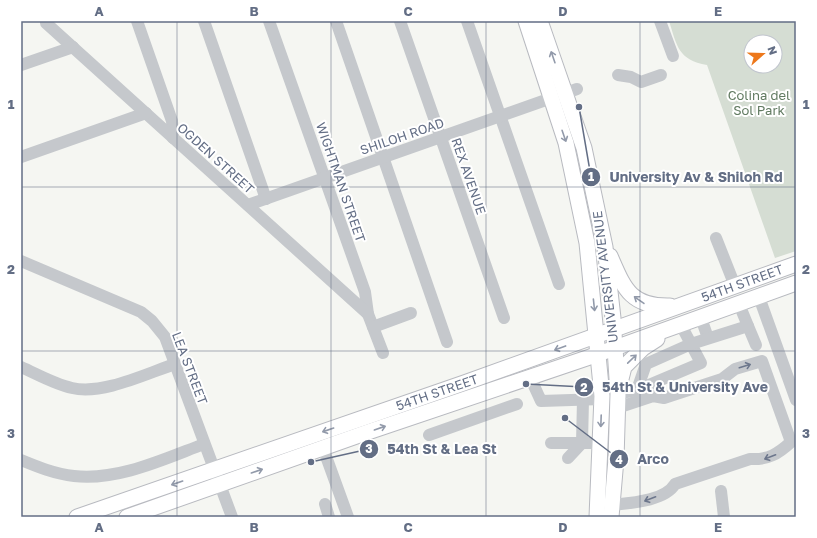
<svg xmlns="http://www.w3.org/2000/svg" width="817" height="538" font-family="'Golos Text',sans-serif">
<style>
.green{fill:#d5ddd3;fill-rule:evenodd}
.lines{fill:none;stroke-linecap:round;stroke-linejoin:round}
.major-casing{stroke:#b8bac0;stroke-width:17}
.minor{stroke:#c5c8cc;stroke-width:12}
.major{stroke:#fff;stroke-width:15}
.oneway{stroke:#929aaa}
.oneway2{stroke:#6d778c}
.grid{fill:none;stroke:#636e85;stroke-width:1;stroke-opacity:0.55}
.labels{text-anchor:middle;stroke-width:4;stroke-linejoin:round;paint-order:stroke}
.park-label{font-size:13px;fill:#627b62;stroke:#fff}
.street-label{font-size:13px;fill:#636e85;stroke:#fff}
.leader{fill:none;stroke:#636e85;stroke-width:1.5}
.callout-dot{fill:#636e85;stroke:#fff;stroke-width:1.5}
.mark-label{font-size:12px;text-anchor:middle;font-weight:bold;fill:#fff}
.callout-label{font-size:14px;text-anchor:middle;font-weight:bold;fill:#636e85;stroke:#fff;stroke-width:4;stroke-linejoin:round;paint-order:stroke}
.neatline{fill:none;stroke:#636e85;stroke-width:1.5}
.grid-label{font-size:13px;text-anchor:middle;font-weight:bold;fill:#636e85}
</style>
<rect width="100%" height="100%" fill="#f5f6f2"/>
<path class="green" d="M669 21H796V251L775 258 707 65C678 60 677 46 669 21ZM751 42H775V66H751Z"/>
<g class="lines">
<defs>
<g id="major">
<polyline points="526,21 566,143 587,243 602,396 597,517"/>
<polyline points="540,21 584,148 605,247 613,318 618,394 616,459 611,517"/>
<path d="M610 256C624 288 630 307 670 306"/>
<polyline points="620,383 624,367 643,348 657,339"/>
<polyline points="77,517 464,383 796,264"/>
<polyline points="127,517 368,432 587,358 796,283"/>
</g>
</defs>
<use href="#major" class="major-casing"/>
<g class="minor">
<polyline points="137,21 172,121 173,138"/>
<polyline points="204,21 266,199"/>
<polyline points="269,21 365,292 368,314 383,353"/>
<polyline points="336,21 447,342"/>
<polyline points="400,21 504,318"/>
<polyline points="467,21 559,284"/>
<polyline points="660,21 673,56"/>
<polyline points="46,23 368,314"/>
<polyline points="21,65 73,47"/>
<polyline points="618,75 631,77 641,82 661,75"/>
<polyline points="21,157 146,113"/>
<polyline points="248,205 577,89"/>
<polyline points="716,238 735,286"/>
<polyline points="21,261 141,312 152,321 165,337 232,517"/>
<polyline points="759,297 796,400"/>
<polyline points="701,318 708,338"/>
<polyline points="748,326 756,345"/>
<polyline points="373,327 411,313"/>
<path d="M21 367C37 374 54 384 72 388 103 395 145 374 175 364"/>
<polyline points="530,377 541,401 602,399"/>
<polyline points="637,390 701,363 681,325"/>
<polyline points="618,394 637,390 646,364 691,344 748,326 739,304"/>
<polyline points="583,400 582,443 600,443"/>
<polyline points="429,435 517,404"/>
<polyline points="551,443 582,443 568,458"/>
<polyline points="323,448 348,517"/>
<path d="M21 460C38 467 55 474 74 476 118 481 164 459 204 444"/>
<polyline points="721,491 724,517"/>
<polyline points="325,504 329,517"/>
<path d="M612 505C631 503 665 501 675 484L750 459C768 460 778 454 791 442L762 361 735 369 722 379 664 398 653 396 617 408"/>
</g>
<use href="#major" class="major"/>
</g>
<defs><path id="oneway-shaft" d="M-6 0H5M1.5-3L5.5 0L1.5 3" fill="none" stroke-width="1.6" stroke-linecap="round" stroke-linejoin="round"/></defs>
<g class="oneway">
<use href="#oneway-shaft" transform="translate(553 57) rotate(-109)"/>
<use href="#oneway-shaft" transform="translate(564 136) rotate(71)"/>
<use href="#oneway-shaft" transform="translate(639 300) rotate(-145)"/>
<use href="#oneway-shaft" transform="translate(594 305) rotate(84)"/>
<use href="#oneway-shaft" transform="translate(560 348) rotate(160)"/>
<use href="#oneway-shaft" transform="translate(632 359) rotate(-44)"/>
<use href="#oneway-shaft" transform="translate(601 421) rotate(92)"/>
<use href="#oneway-shaft" transform="translate(380 428) rotate(-19)"/>
<use href="#oneway-shaft" transform="translate(328 430) rotate(161)"/>
<use href="#oneway-shaft" transform="translate(257 471) rotate(-19)"/>
<use href="#oneway-shaft" transform="translate(177 483) rotate(161)"/>
</g>
<g class="oneway2">
<use href="#oneway-shaft" transform="translate(745 366) rotate(-17)"/>
<use href="#oneway-shaft" transform="translate(770 457) rotate(159)"/>
<use href="#oneway-shaft" transform="translate(650 499) rotate(159)"/>
</g>
<path class="grid" d="M177 21V517M331 21V517M486 21V517M640 21V517M21 187H796M21 351H796"/>
<g class="labels">
<g class="park-label">
<text x="759" y="100">Colina del<tspan x="759" dy="15">Sol Park</tspan></text>
</g>
<g class="street-label">
<text transform="translate(402 136) rotate(-19)" y="5">SHILOH ROAD</text>
<text transform="translate(216 158) rotate(42)" y="5">OGDEN STREET</text>
<text transform="translate(469 176) rotate(71)" y="5">REX AVENUE</text>
<text transform="translate(341 182) rotate(71)" y="5">WIGHTMAN STREET</text>
<text transform="translate(605 277) rotate(-97)" y="5">UNIVERSITY AVENUE</text>
<text transform="translate(742 283) rotate(-20)" y="5">54TH STREET</text>
<text transform="translate(190 368) rotate(69)" y="5">LEA STREET</text>
<text transform="translate(437 392) rotate(-19)" y="5">54TH STREET</text>
</g>
</g>
<path class="leader" d="M579 107L591 177M526 384L584 387M311 462L369 449M565 418L619 459"/>
<g class="callout-dot">
<circle cx="579" cy="107" r="4"/>
<circle cx="526" cy="384" r="4"/>
<circle cx="311" cy="462" r="4"/>
<circle cx="565" cy="418" r="4"/>
<circle cx="591" cy="177" r="10"/>
<circle cx="584" cy="387" r="10"/>
<circle cx="369" cy="449" r="10"/>
<circle cx="619" cy="459" r="10"/>
</g>
<g class="mark-label">
<text x="591" y="181">1</text>
<text x="584" y="392">2</text>
<text x="369" y="453">3</text>
<text x="619" y="464">4</text>
</g>
<g class="callout-label">
<text x="696" y="182">University Av &amp; Shiloh Rd</text>
<text x="685" y="392">54th St &amp; University Ave</text>
<text x="442" y="454">54th St &amp; Lea St</text>
<text x="653" y="464">Arco</text>
</g>
<rect width="817" height="538" fill="none" stroke="#ffffff" stroke-width="44"/>
<g transform="translate(763 54) rotate(70)"><circle r="19" fill="#ffffff" stroke="#c1c5ce"/>
<path d="M0-3L7 15L0 10L-7 15Z" fill="#ed781b"/>
<text y="-6" font-size="11" font-weight="bold" text-anchor="middle" fill="#636e85">N</text>
</g>
<rect x="22" y="22" width="773" height="494" class="neatline"/>
<g class="grid-label">
<text x="99" y="16">A</text>
<text x="254" y="16">B</text>
<text x="408" y="16">C</text>
<text x="563" y="16">D</text>
<text x="718" y="16">E</text>
<text x="11" y="109">1</text>
<text x="806" y="109">1</text>
<text x="11" y="274">2</text>
<text x="806" y="274">2</text>
<text x="11" y="438">3</text>
<text x="806" y="438">3</text>
<text x="99" y="532">A</text>
<text x="254" y="532">B</text>
<text x="408" y="532">C</text>
<text x="563" y="532">D</text>
<text x="718" y="532">E</text>
</g>
</svg>
